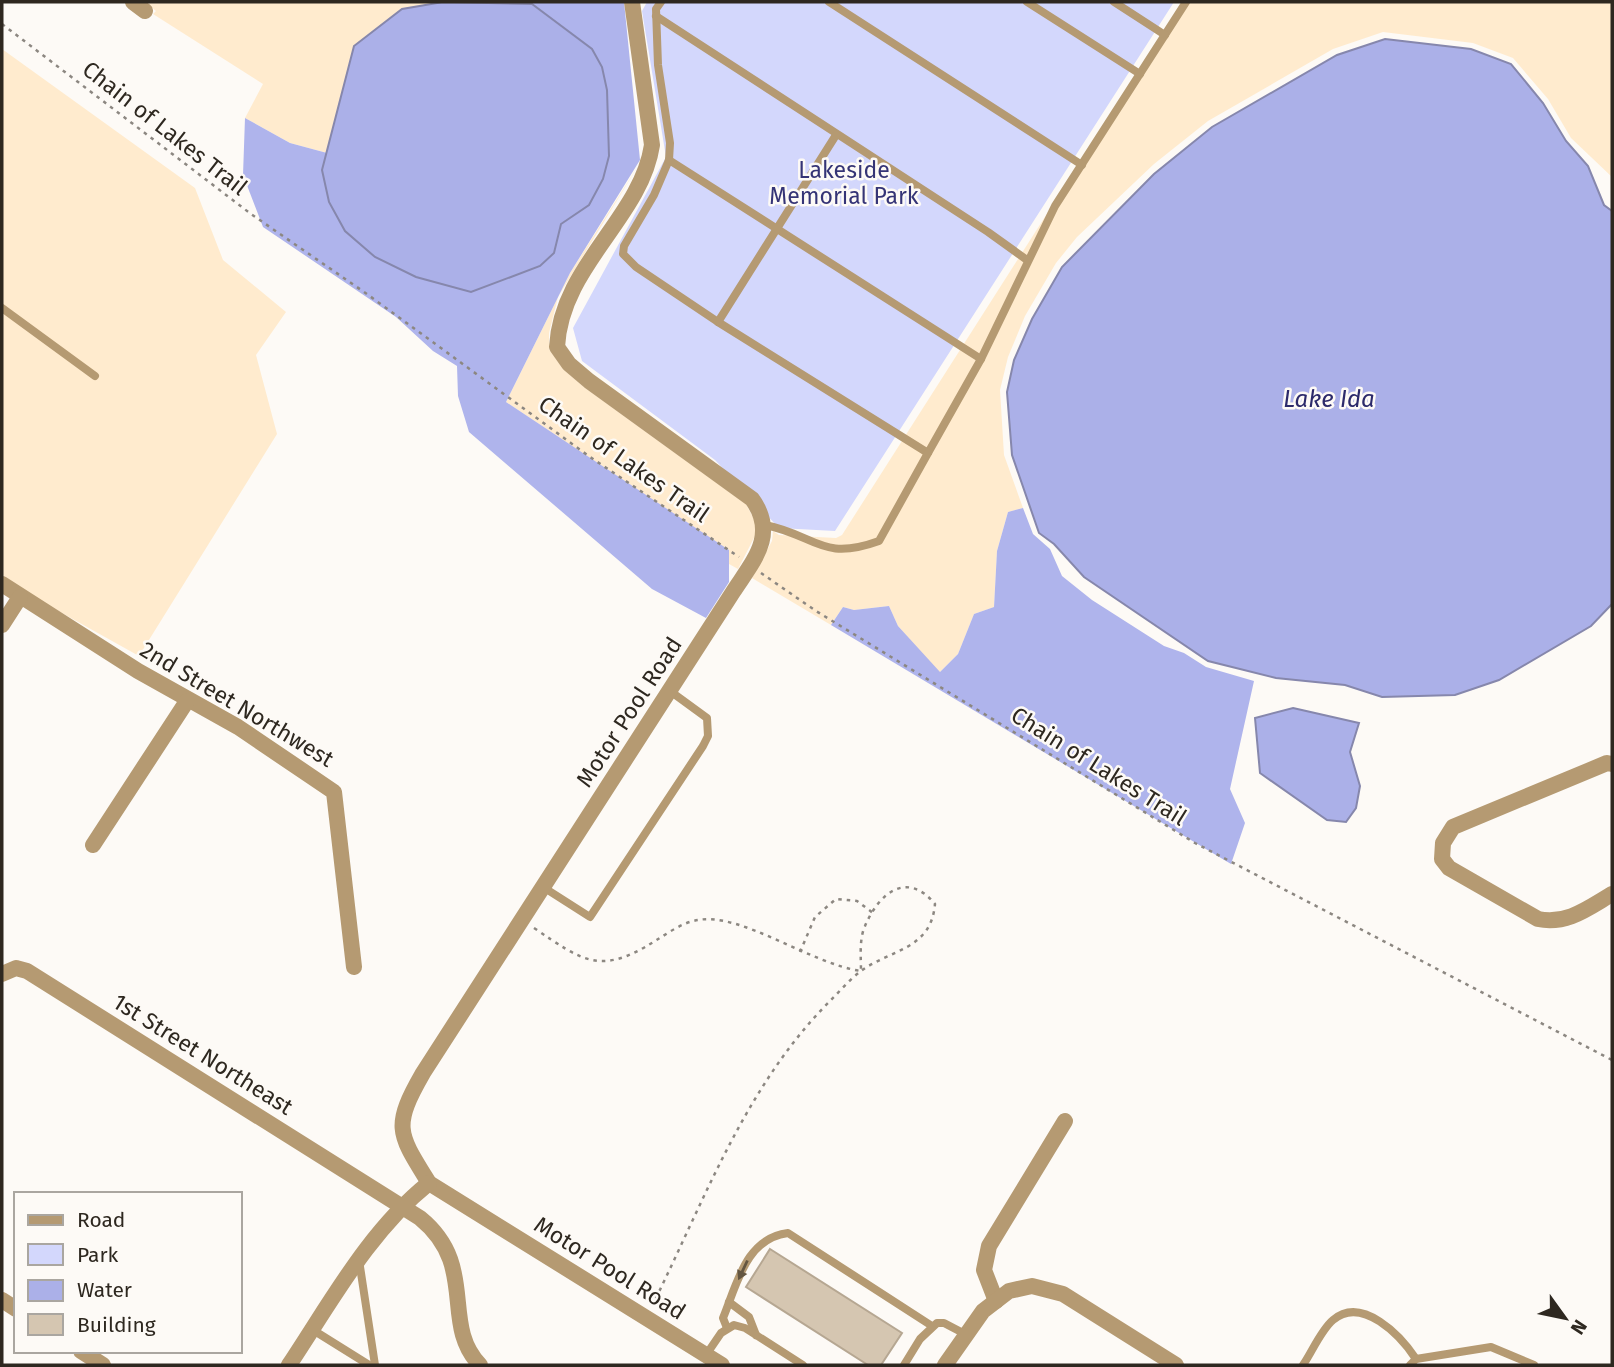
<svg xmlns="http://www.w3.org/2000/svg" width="1614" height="1367" font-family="'Fira Sans',sans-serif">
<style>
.built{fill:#ffebce}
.green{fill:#d3d7fc}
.forest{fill:#afb4ec}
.water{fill:#abb0e8;stroke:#8687ac;stroke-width:2}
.building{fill:#d5c6b1;stroke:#b6a792;stroke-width:2}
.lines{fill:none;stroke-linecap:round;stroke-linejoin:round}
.path{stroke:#8c8781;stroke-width:2.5;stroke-dasharray:3.5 5;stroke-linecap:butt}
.lane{stroke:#b59a72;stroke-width:8}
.street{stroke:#b59a72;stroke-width:16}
.oneway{fill:#645641}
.labels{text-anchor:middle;stroke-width:5;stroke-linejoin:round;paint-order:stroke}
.street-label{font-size:23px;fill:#2e2820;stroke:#fdfaf6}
.park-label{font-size:23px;fill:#353476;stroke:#fdfaf6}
.water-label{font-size:24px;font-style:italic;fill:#2c2a6b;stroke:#fdfaf6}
</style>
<rect width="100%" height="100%" fill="#fdfaf6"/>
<g class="built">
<polygon points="145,2 439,2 354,46 327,153 290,143 245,118 263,84 153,14 156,11"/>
<polygon points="1182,2 1612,2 1612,177 1571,138 1548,99 1513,58 1473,43 1383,32 1333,49 1208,121 1154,164 1077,237 1056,263 1025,316 1008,357 1000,390 1004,455 1023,508 1008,512 997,551 994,607 974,614 958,654 939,673 898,626 889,606 854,610 843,607 831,625 752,578 772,541 773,531 779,535 836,538 842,535"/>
<polygon points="2,49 195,188 223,260 286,312 256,355 277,434 139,656 44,603 2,575"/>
<polygon points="638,166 558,297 549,333 549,349 563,369 584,387 746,504 757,525 756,534 738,569 729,564 728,550 506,402 570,273"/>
</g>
<polygon class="green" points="647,2 1174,2 835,531 779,528 715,460 582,361 573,328 666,157 642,11"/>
<g class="forest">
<polygon points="511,2 624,2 640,160 570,273 506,402 729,550 729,582 706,618 652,589 469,432 458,396 457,366 433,351 396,317 263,227 243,175 245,118 290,143 327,153 322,170 375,257 416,277 554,253 561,224 609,156 607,90 602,67 592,49 532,4"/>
<polygon points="1023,508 1033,534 1050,549 1062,576 1092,600 1164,646 1184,653 1206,667 1254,681 1230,789 1245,823 1231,864 831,625 843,607 854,610 889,606 898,626 940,672 958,654 974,614 994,607 997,551 1008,512"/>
</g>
<g class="water">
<polygon points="443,2 532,4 592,49 602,67 607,90 609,156 603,179 589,205 561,224 554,253 540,266 471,292 416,277 375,257 345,231 329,202 322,170 354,46 402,9"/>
<polygon points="1385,39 1471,49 1511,64 1543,103 1566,141 1588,166 1604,205 1612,211 1612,604 1591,626 1499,680 1455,695 1382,697 1345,685 1276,678 1208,661 1084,577 1054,544 1039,533 1012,455 1007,392 1014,360 1032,319 1062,267 1154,174 1212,127 1337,55"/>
<polygon points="1293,708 1359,723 1350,752 1360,786 1356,808 1346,822 1327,820 1260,773 1255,718"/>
</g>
<polygon class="building" points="770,1249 902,1333 881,1365 868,1365 746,1287"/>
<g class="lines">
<g class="path">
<polyline points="2,24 251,214 367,294 590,457 739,557"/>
<polyline points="761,573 816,611 1195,843 1612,1060"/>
<path d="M534 928C583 961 600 976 655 941 668 933 683 922 698 920 741 912 811 964 861 971 861 958 859 939 865 926 879 893 907 870 935 904 931 950 891 949 861 971 850 979 840 991 830 1001 746 1085 705 1199 653 1304"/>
<polyline points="800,952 815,917 836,899 857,901 873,913"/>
</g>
<g class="lane">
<polyline points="661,2 656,9 658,65 670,143 669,160 654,195 624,246 623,254 636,267 718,322 928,453 981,359 1055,206 1186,2"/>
<polyline points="829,2 1082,165"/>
<polyline points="1027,2 1140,74"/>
<polyline points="1114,2 1165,35"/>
<polyline points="656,16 988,232 1027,260"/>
<polyline points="669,160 981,359"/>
<polyline points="2,308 95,376"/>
<polyline points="718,322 836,135"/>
<path d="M765 525C816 535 821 562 879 541L928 453"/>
<polyline points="543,887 590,917 703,746 708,736 707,718 670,691"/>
<polyline points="359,1260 375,1365"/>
<polyline points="729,1302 749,1317 756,1335"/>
<path d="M727 1328 723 1318C737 1284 746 1238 788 1233L932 1326"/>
<polyline points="313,1330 369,1365"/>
<polyline points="706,1355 721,1333 734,1325 745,1328 803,1365"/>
<polyline points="904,1365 920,1339 937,1323 944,1323 965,1334"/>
<path d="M1303 1365C1312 1352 1321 1330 1333 1320 1362 1295 1401 1336 1416 1359"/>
<polyline points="1410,1365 1416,1359 1491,1347 1534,1365"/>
</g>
<g class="street">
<polyline points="133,2 145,11"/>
<path d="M632 2 652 145C641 218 561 266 557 347L569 364 589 381 752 499C778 535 753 561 733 592L423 1073C392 1127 398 1133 429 1183L722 1365"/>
<polyline points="2,584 138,671 238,727 334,792 354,967"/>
<polyline points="2,625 20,597"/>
<path d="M1612 764 1607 763 1453 827 1443 843 1442 859 1449 868 1538 919C1567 925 1588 908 1612 894"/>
<polyline points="93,845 187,701"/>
<path d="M2 974 16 968 27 971 420 1218C479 1266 440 1324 480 1365"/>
<polyline points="2,1300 16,1309"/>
<polyline points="996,1301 984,1270 989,1246 1065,1121"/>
<polyline points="81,1351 103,1365"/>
<path d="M289 1365C331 1302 369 1231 429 1183"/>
<polyline points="945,1365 983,1311 1009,1291 1032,1286 1063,1294 1176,1365"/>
</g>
</g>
<defs><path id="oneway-solid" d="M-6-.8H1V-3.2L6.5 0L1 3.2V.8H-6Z" transform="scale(1.75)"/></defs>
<use class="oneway" href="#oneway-solid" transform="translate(743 1270) rotate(115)"/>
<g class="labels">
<g class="street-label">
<text transform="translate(165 128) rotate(38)" y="8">Chain of Lakes Trail</text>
<text transform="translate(624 459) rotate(35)" y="8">Chain of Lakes Trail</text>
<text transform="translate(237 704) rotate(31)" y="8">2nd Street Northwest</text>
<text transform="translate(629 712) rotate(-57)" y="8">Motor Pool Road</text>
<text transform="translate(1099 766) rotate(32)" y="8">Chain of Lakes Trail</text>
<text transform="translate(203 1054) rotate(32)" y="8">1st Street Northeast</text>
<text transform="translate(610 1268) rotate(32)" y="8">Motor Pool Road</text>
</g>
<g class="park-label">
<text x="844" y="178">Lakeside<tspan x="844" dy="26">Memorial Park</tspan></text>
</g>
<g class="water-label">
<text x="1329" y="407">Lake Ida</text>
</g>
</g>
<rect width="1614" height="1367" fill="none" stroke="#2e2820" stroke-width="7"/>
<rect x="14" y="1192" width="228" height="161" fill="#fdfaf6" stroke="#aaa6a0" stroke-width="2"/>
<rect x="28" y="1215" width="35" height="10" fill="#b59a72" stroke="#aaa6a0" stroke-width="2"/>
<text x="77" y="1227" font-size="21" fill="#2e2820">Road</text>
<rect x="28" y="1244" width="35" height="21" fill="#d3d7fc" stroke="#aaa6a0" stroke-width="2"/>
<text x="77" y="1262" font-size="21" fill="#2e2820">Park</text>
<rect x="28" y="1280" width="35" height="21" fill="#abb0e8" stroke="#aaa6a0" stroke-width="2"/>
<text x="77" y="1297" font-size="21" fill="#2e2820">Water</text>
<rect x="28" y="1314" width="35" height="21" fill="#d5c6b1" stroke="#aaa6a0" stroke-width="2"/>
<text x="77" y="1332" font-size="21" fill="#2e2820">Building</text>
<g transform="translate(1565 1318) rotate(123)" stroke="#fdfaf6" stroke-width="5" paint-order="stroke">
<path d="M0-5L12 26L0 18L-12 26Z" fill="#2e2820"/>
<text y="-10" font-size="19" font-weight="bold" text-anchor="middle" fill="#2e2820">N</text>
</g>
</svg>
